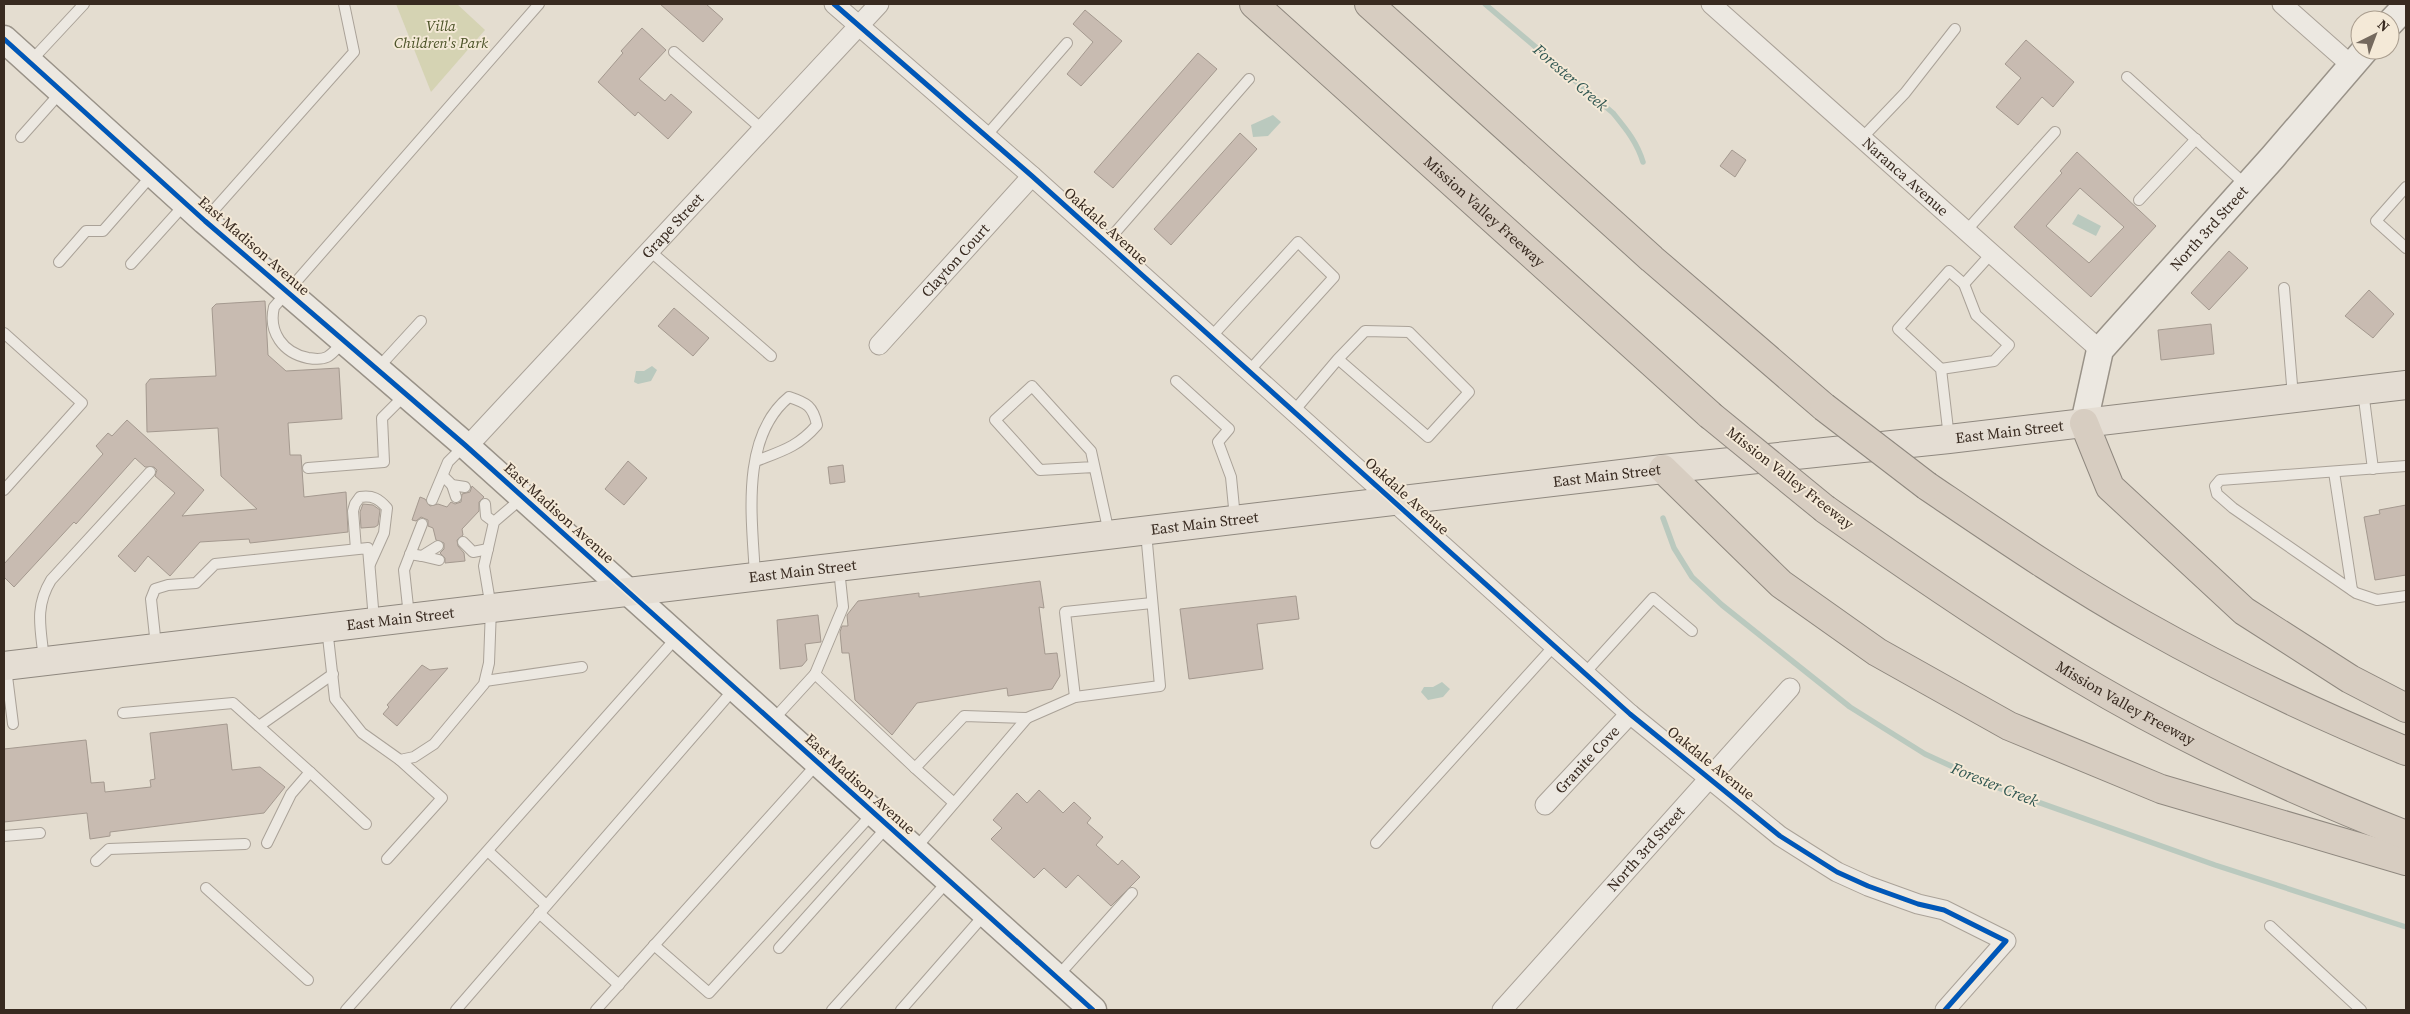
<svg xmlns="http://www.w3.org/2000/svg" width="2410" height="1014" font-family="'Source Serif 4',serif">
<style>
.green{fill:#d5d3b3}
.water{fill:#bac9be}
.lines{fill:none;stroke-linecap:round;stroke-linejoin:round}
.stream{stroke:#bac9be;stroke-width:5.5}
.building{fill:#c8bbb1;stroke:#a4998f;fill-rule:evenodd}
.lane-casing{stroke:#aaa298;stroke-width:12}
.street-casing{stroke:#aaa298;stroke-width:21}
.secondary-casing{stroke:#999288;stroke-width:29}
.primary-casing{stroke:#8f887f;stroke-width:30}
.highway-casing{stroke:#8f887f;stroke-width:30}
.lane{stroke:#ece8e1;stroke-width:10}
.street{stroke:#ece8e1;stroke-width:19}
.secondary{stroke:#ece8e1;stroke-width:26}
.primary{stroke:#e4ddd3;stroke-width:28}
.highway{stroke:#d7cdc1;stroke-width:28}
.highway-bridge-casing{stroke:#8f887f;stroke-width:30;stroke-linecap:butt}
.highway-bridge{stroke:#d7cdc1;stroke-width:28}
.cycleway-casing{stroke:#f4e9d7;stroke-width:8}
.cycleway{stroke:#0057b8;stroke-width:5}
.labels{text-anchor:middle;stroke-width:4;stroke-linejoin:round;paint-order:stroke}
.park-label{font-size:15px;font-style:italic;fill:#4c5328;stroke:#f4e9d7}
.street-label{font-size:15px;fill:#382a20;stroke:#f4e9d7}
.water-label{font-size:16px;font-style:italic;fill:#315752;stroke:#f4e9d7}
</style>
<rect width="100%" height="100%" fill="#e4ddd0"/>
<polygon class="green" points="396,4 457,4 485,30 431,92"/>
<g class="water">
<polygon points="1273,115 1281,122 1268,136 1253,137 1251,125"/>
<polygon points="2078,214 2101,226 2096,236 2072,224"/>
<polygon points="652,366 657,370 651,381 638,384 634,382 636,371 644,371"/>
<polygon points="1442,682 1450,689 1443,697 1428,700 1421,692 1424,687 1433,687"/>
</g>
<g class="lines">
<g class="stream">
<path d="M1485 4 1613 113C1626 129 1637 142 1643 162"/>
<polyline points="1663,518 1674,548 1692,577 1722,605 1850,707 1925,754 2001,789 2215,865 2406,927"/>
</g>
</g>
<g class="building">
<polygon points="660,4 706,4 723,19 703,42"/>
<polygon points="1085,10 1122,41 1081,86 1067,74 1093,42 1073,24"/>
<polygon points="642,28 666,50 639,79 665,101 671,94 692,112 668,139 638,112 635,116 598,82 623,53 621,51"/>
<polygon points="2026,40 2074,82 2053,107 2042,97 2018,125 1996,107 2021,78 2005,64"/>
<polygon points="1198,53 1217,69 1113,188 1094,172"/>
<polygon points="1240,133 1257,149 1171,245 1154,229"/>
<polygon points="1732,150 1746,160 1735,177 1720,166"/>
<path d="M2077 152 2156 226 2091 297 2014 227 2062 173 2060 171ZM2080 188 2124 227 2089 263 2046 226Z"/>
<polygon points="2229,251 2248,268 2209,310 2191,293"/>
<polygon points="2369,290 2394,314 2373,338 2345,316"/>
<polygon points="265,301 268,355 286,371 339,368 342,419 288,423 290,455 301,455 304,497 346,492 348,532 250,543 249,539 200,542 170,576 148,556 135,572 118,556 175,493 155,476 157,470 154,467 145,467 135,458 76,524 74,522 14,587 4,577 4,564 103,454 96,446 108,433 112,436 127,420 204,490 182,516 257,509 221,476 218,428 147,432 146,384 150,379 216,376 212,308 216,304"/>
<polygon points="674,308 709,338 693,356 658,326"/>
<polygon points="2211,324 2214,354 2161,360 2158,330"/>
<polygon points="628,461 647,478 624,505 605,489"/>
<polygon points="843,465 845,482 830,484 828,467"/>
<polygon points="472,486 484,497 479,502 479,511 462,529 463,535 457,540 458,546 464,553 465,561 445,563 445,558 440,553 444,549 444,543 436,540 433,528 428,526 428,520 421,517 416,521 412,520 420,497 425,499 430,506 438,504 447,507 451,502 455,504 461,502 462,494 470,492"/>
<polygon points="363,504 373,505 380,510 378,525 375,527 361,528 360,512"/>
<polygon points="2406,505 2406,575 2375,580 2364,517 2380,514 2379,510"/>
<polygon points="1040,581 1044,608 1039,607 1045,654 1057,653 1060,676 1052,689 1008,696 1007,688 917,703 892,735 855,700 849,653 842,653 840,632 842,626 848,626 847,615 858,601 919,593 919,597"/>
<polygon points="1296,596 1299,619 1257,624 1263,669 1189,679 1180,609"/>
<polygon points="818,615 821,642 805,644 807,660 802,666 780,669 777,620"/>
<polygon points="422,665 430,670 448,668 397,726 383,714 389,707 387,705"/>
<polygon points="227,724 232,770 260,767 285,787 264,813 110,832 110,836 90,839 87,813 4,822 4,749 86,740 91,783 104,782 105,792 151,787 150,780 155,779 150,733"/>
<polygon points="1039,790 1063,813 1074,802 1091,818 1087,823 1103,837 1096,845 1118,865 1122,860 1140,877 1111,906 1078,875 1066,888 1044,868 1034,878 991,839 1002,828 993,820 1017,793 1027,803"/>
</g>
<g class="lines">
<defs>
<g id="lane">
<polyline points="674,52 763,130"/>
<polyline points="30,62 84,4"/>
<polyline points="2127,77 2246,185"/>
<polyline points="986,136 1067,43"/>
<polyline points="21,137 61,92"/>
<polyline points="1862,138 1905,93 1955,29"/>
<polyline points="2406,187 2376,221 2406,248"/>
<polyline points="2139,200 2196,139"/>
<polyline points="205,220 354,52 344,4"/>
<polyline points="1966,231 2055,132"/>
<polyline points="1106,243 1249,79"/>
<polyline points="650,251 771,356"/>
<polyline points="59,262 86,231 103,231 152,175"/>
<polyline points="131,264 185,204"/>
<polyline points="2284,288 2293,397"/>
<polyline points="4,333 82,403 4,490"/>
<polyline points="1211,337 1298,242 1334,277 1249,371"/>
<path d="M344 341C339 346 333 354 327 357 321 360 314 359 308 358 283 353 268 332 274 307L539 4"/>
<polyline points="377,369 421,321"/>
<polyline points="1941,369 1994,361 2009,345 1976,315 1964,284"/>
<polyline points="1176,381 1229,429 1218,442 1231,477 1235,518"/>
<polyline points="2363,391 2373,469"/>
<polyline points="1294,411 1338,359 1365,331 1409,332 1469,392 1428,437 1338,359"/>
<polyline points="1949,438 1941,369 1898,329 1949,271 1964,284 1991,254"/>
<polyline points="2406,466 2220,480 2215,486 2217,494 2233,508 2356,593 2377,600 2406,596"/>
<polyline points="1094,467 1040,470 995,420 1032,386 1091,451 1109,533"/>
<polyline points="308,468 384,462 382,418 405,395"/>
<polyline points="2334,472 2352,590"/>
<polyline points="443,476 452,485 465,487"/>
<polyline points="452,485 456,497"/>
<polyline points="432,500 448,462 464,446"/>
<polyline points="485,504 486,516 494,522"/>
<polyline points="463,542 473,552 488,549"/>
<path d="M356 549 353 511 355 504 360 497C373 495 379 499 387 508L384 533 370 564"/>
<polyline points="410,554 422,556 438,546"/>
<polyline points="422,556 439,560"/>
<polyline points="839,569 843,607 815,674 915,768"/>
<path d="M755 575C752 519 740 437 789 397 807 403 813 406 817 425 798 447 782 451 756 461"/>
<polyline points="409,616 404,570 422,524"/>
<polyline points="327,628 335,699 362,733 400,760 414,757 434,744 484,684 489,663 491,608 484,566 494,522 522,498"/>
<polyline points="156,646 151,599 155,589 168,585 196,583 215,564 368,548 374,620"/>
<path d="M44 660C41 629 34 608 51 580L150 472"/>
<polyline points="6,668 13,724"/>
<polyline points="1585,673 1653,598 1692,631"/>
<polyline points="485,681 582,667"/>
<polyline points="1075,697 1065,612 1152,603"/>
<polyline points="123,713 233,703 310,772"/>
<polyline points="772,721 815,674"/>
<polyline points="259,726 333,674"/>
<polyline points="954,803 915,768 964,716 1027,718"/>
<polyline points="4,836 40,833"/>
<polyline points="267,843 291,794 310,772 366,824"/>
<polyline points="1376,843 1554,646"/>
<polyline points="915,849 1027,718 1075,697 1160,686 1146,532"/>
<polyline points="489,852 546,905"/>
<polyline points="387,859 442,798 400,760"/>
<polyline points="96,861 109,849 245,844"/>
<polyline points="206,888 308,980"/>
<polyline points="539,913 619,985"/>
<polyline points="2270,926 2361,1010"/>
<polyline points="654,945 709,993 873,813"/>
<polyline points="779,948 887,827"/>
<polyline points="1057,977 1132,893"/>
<polyline points="346,1010 677,637"/>
<polyline points="456,1010 734,689"/>
<polyline points="596,1010 817,764"/>
<polyline points="832,1010 948,881"/>
<polyline points="901,1010 985,914"/>
</g>
<g id="street">
<polyline points="834,4 1032,176 1630,714 1780,836 1837,872 1868,886 1918,904 1944,910 2006,941 1945,1010"/>
<path id="s1" d="M1711 4 2100 350"/>
<polyline points="2282,4 2351,65"/>
<path id="s2" d="M879 345 1032 176"/>
<path id="s3" d="M467 447 879 4"/>
<path id="s4" d="M1545 805 1630 714"/>
<path id="s5" d="M1502 1010 1790 688"/>
</g>
<g id="secondary">
<polyline points="2390,23 2406,6"/>
<polyline points="4,39 205,221 465,445 1093,1010"/>
<path id="s6" d="M2084 423 2100 350 2273 157 2365 50"/>
</g>
<g id="primary">
<path id="s7" d="M4 666 1663 469 1949 439 2406 385"/>
</g>
<g id="highway">
<path id="s8" d="M1254 4 1710 415"/>
<polyline points="1369,4 1652,259 1824,407"/>
<polyline points="2084,423 2110,487 2244,611 2350,679 2406,708"/>
<polyline points="1663,469 1781,584 1877,652 2009,726 2161,789 2406,861"/>
<path d="M1927 486C1998 534 2069 583 2144 625 2229 673 2316 714 2406 751"/>
<path id="s9" d="M1825 509C1907 567 1990 624 2076 676 2181 739 2293 791 2406 835"/>
</g>
</defs>
<use href="#lane" class="lane-casing"/>
<use href="#street" class="street-casing"/>
<use href="#secondary" class="secondary-casing"/>
<use href="#primary" class="primary-casing"/>
<use href="#highway" class="highway-casing"/>
<use href="#lane" class="lane"/>
<use href="#street" class="street"/>
<use href="#secondary" class="secondary"/>
<use href="#primary" class="primary"/>
<use href="#highway" class="highway"/>
<defs>
<g id="highway-bridge">
<polyline points="1824,407 1927,486"/>
<polyline points="1710,415 1825,509"/>
</g>
</defs>
<use href="#highway-bridge" class="highway-bridge-casing"/>
<use href="#highway-bridge" class="highway-bridge"/>
<defs>
<g id="cycleway">
<polyline points="834,4 1032,176 1630,714 1780,836 1837,872 1868,886 1918,904 1944,910 2006,941 1945,1010"/>
<polyline points="4,39 205,221 465,445 1093,1010"/>
</g>
</defs>
<use href="#cycleway" class="cycleway-casing"/>
<use href="#cycleway" class="cycleway"/>
</g>
<g class="labels">
<g class="park-label">
<text x="441" y="31">Villa<tspan x="441" dy="17">Children's Park</tspan></text>
</g>
<g class="street-label">
<text dy="5" stroke="none"><textPath href="#s1" startOffset="260">Naranca Avenue</textPath></text>
<text dy="5" stroke="none"><textPath href="#s8" startOffset="310">Mission Valley Freeway</textPath></text>
<text dy="5" stroke="none"><textPath href="#s3" startOffset="302">Grape Street</textPath></text>
<text transform="translate(1106 226) rotate(42)" y="5">Oakdale Avenue</text>
<text dy="5" stroke="none"><textPath href="#s6" startOffset="238">North 3rd Street</textPath></text>
<text transform="translate(254 246) rotate(41)" y="5">East Madison Avenue</text>
<text dy="5" stroke="none"><textPath href="#s2" startOffset="114">Clayton Court</textPath></text>
<text dy="5" stroke="none"><textPath href="#s7" startOffset="2019">East Main Street</textPath></text>
<text dy="5" stroke="none"><textPath href="#s7" startOffset="1614">East Main Street</textPath></text>
<text transform="translate(1790 478) rotate(38)" y="5">Mission Valley Freeway</text>
<text transform="translate(1407 496) rotate(42)" y="5">Oakdale Avenue</text>
<text transform="translate(559 513) rotate(42)" y="5">East Madison Avenue</text>
<text dy="5" stroke="none"><textPath href="#s7" startOffset="1209">East Main Street</textPath></text>
<text dy="5" stroke="none"><textPath href="#s7" startOffset="804">East Main Street</textPath></text>
<text dy="5" stroke="none"><textPath href="#s7" startOffset="399">East Main Street</textPath></text>
<text dy="5" stroke="none"><textPath href="#s9" startOffset="358">Mission Valley Freeway</textPath></text>
<text dy="5" stroke="none"><textPath href="#s4" startOffset="62">Granite Cove</textPath></text>
<text transform="translate(1711 763) rotate(39)" y="5">Oakdale Avenue</text>
<text transform="translate(860 784) rotate(42)" y="5">East Madison Avenue</text>
<text dy="5" stroke="none"><textPath href="#s5" startOffset="216">North 3rd Street</textPath></text>
</g>
<g class="water-label">
<text transform="translate(1571 77) rotate(41)" y="6">Forester Creek</text>
<text transform="translate(1995 784) rotate(22)" y="6">Forester Creek</text>
</g>
</g>
<rect width="2410" height="1014" fill="none" stroke="#382a20" stroke-width="10"/>
<g transform="translate(2375 35) rotate(42)"><circle r="24" fill="#f4e9d7" stroke="#a99d8e"/>
<path d="M0-4L9 19L0 12L-9 19Z" fill="#74695e"/>
<text y="-8" font-size="14" font-weight="bold" text-anchor="middle" fill="#382a20">N</text>
</g>
</svg>
